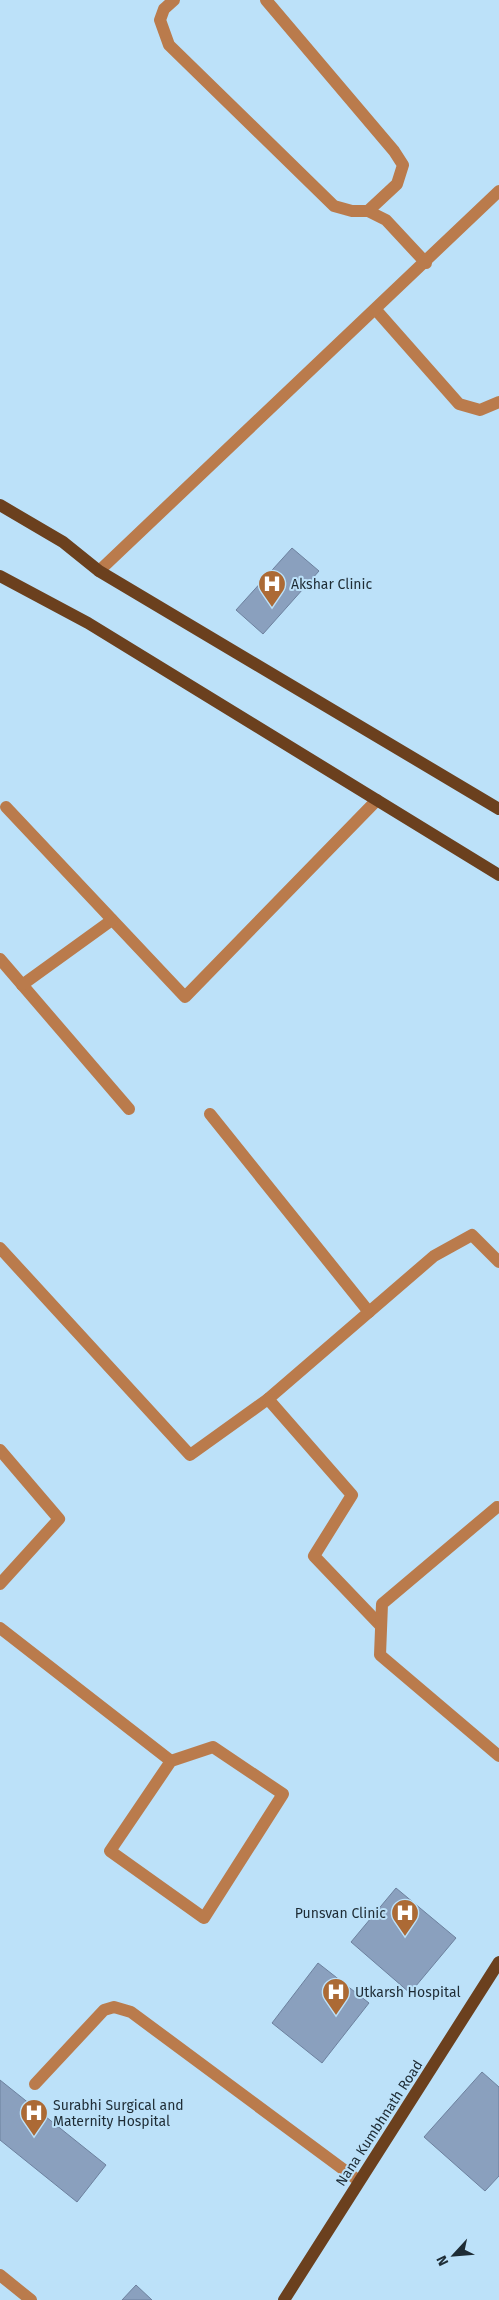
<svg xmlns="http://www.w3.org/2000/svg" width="499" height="2300" font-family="'Fira Sans',sans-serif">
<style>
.building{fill:#8aa0be;stroke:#6d819e}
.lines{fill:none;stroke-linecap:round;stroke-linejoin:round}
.minor{stroke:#ba7b4c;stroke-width:12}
.major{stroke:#6b401e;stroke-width:12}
.labels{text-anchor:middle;stroke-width:4;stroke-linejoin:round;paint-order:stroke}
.poi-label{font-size:14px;fill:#1e2c35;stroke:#bce1f9;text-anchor:start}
.street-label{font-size:14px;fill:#1e2c35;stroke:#bce1f9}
</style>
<rect width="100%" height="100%" fill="#bce1f9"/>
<g class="building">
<polygon points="292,548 319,571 263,634 236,610"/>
<polygon points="396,1888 456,1938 410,1993 351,1942"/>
<polygon points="318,1963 369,2003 322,2063 272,2023"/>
<polygon points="482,2072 499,2087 499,2176 485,2191 424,2137"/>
<polygon points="0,2080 106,2165 77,2202 0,2140"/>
<polygon points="136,2285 152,2300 122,2300"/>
</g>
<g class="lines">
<g class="minor">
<polyline points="174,0 164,9 160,20 169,45 334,206 352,211 368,211 386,220 426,263"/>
<polyline points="266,0 394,151 403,165 397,184 368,211"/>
<polyline points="376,310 459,404 480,410 499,402"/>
<polyline points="99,571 499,191"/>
<polyline points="6,807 185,997 377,800"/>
<polyline points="0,959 129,1109"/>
<polyline points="22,985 112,920"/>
<polyline points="210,1114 369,1312"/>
<polyline points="0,1248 190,1455 268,1399 434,1256 472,1235 499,1262"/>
<polyline points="268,1399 352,1495 314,1556 381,1626"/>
<polyline points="0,1450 59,1519 0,1584"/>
<polyline points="497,1507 382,1604 380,1655 499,1756"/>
<polyline points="0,1628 171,1761"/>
<polygon points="213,1747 283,1794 204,1918 110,1851 171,1761"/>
<polyline points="35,2084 104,2010 114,2007 131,2012 359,2181"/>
<polyline points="0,2275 31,2300"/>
</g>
<g class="major">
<polyline points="0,505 63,542 99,571 499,809"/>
<polyline points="0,576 88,623 499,875"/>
<polyline points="284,2300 499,1962"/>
</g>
</g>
<defs>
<symbol id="hospital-pin" viewBox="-11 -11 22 30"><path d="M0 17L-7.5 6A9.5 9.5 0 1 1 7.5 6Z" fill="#ac6a35" stroke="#bce1f9"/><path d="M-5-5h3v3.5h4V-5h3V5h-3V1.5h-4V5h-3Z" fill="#fff"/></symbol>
</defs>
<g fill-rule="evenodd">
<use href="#hospital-pin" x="256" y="568" width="32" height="43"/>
<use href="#hospital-pin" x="389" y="1897" width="32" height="43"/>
<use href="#hospital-pin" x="320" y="1976" width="32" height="43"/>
<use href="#hospital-pin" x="18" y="2097" width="32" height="43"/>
</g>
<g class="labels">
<g class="poi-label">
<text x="291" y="589">Akshar Clinic</text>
<text x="386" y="1918" text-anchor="end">Punsvan Clinic</text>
<text x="355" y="1997">Utkarsh Hospital</text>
<text x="53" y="2110">Surabhi Surgical and<tspan x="53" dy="16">Maternity Hospital</tspan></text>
</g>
<g class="street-label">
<text transform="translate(379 2123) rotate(-57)" y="5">Nana Kumbhnath Road</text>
</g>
</g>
<g transform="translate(454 2255) rotate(244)" stroke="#bce1f9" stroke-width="4" paint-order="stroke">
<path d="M0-4L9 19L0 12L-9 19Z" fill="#1e2c35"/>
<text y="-8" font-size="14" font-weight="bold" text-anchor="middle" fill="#1e2c35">N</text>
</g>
</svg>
